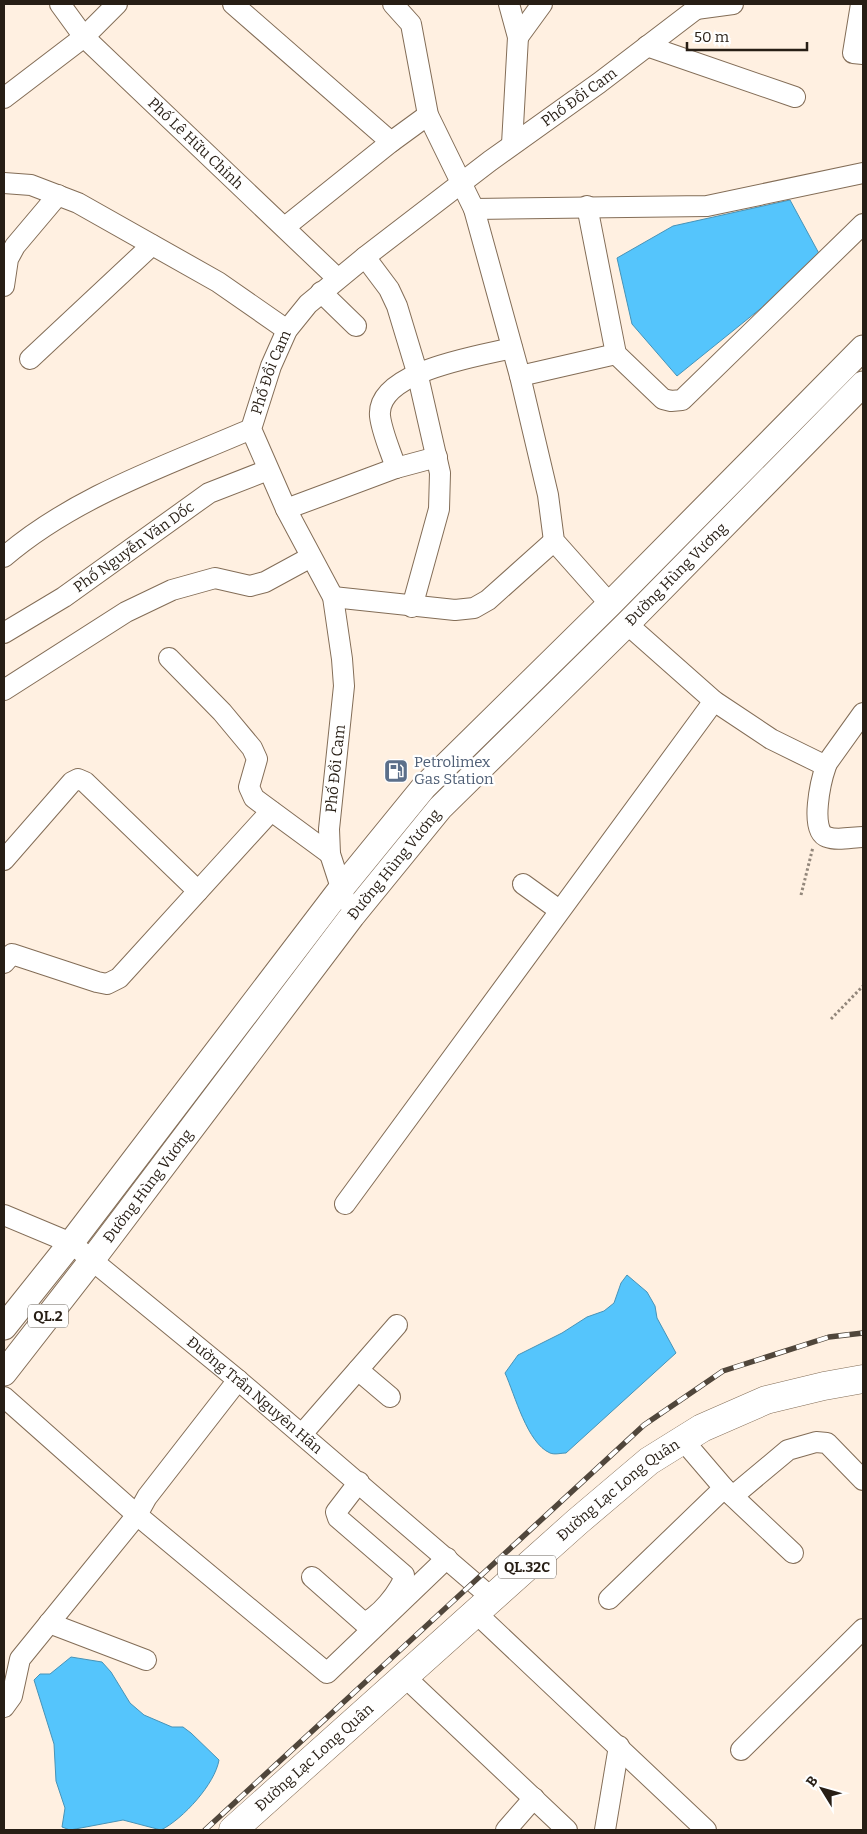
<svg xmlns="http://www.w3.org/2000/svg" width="867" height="1834" font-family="Bitter,serif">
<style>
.water{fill:#55c5fc;stroke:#4793b7}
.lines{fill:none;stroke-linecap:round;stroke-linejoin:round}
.minor-casing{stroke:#836d57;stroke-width:22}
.major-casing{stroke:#836d57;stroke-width:27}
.highway-casing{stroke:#836d57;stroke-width:29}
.path{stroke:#93877b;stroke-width:3;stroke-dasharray:2.5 2.5;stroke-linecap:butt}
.minor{stroke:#fff;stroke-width:20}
.major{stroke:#fff;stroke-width:25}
.highway{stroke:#fff;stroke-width:28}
.rail-casing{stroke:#50463b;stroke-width:5.5}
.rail{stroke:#fff;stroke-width:4;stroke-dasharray:11;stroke-linecap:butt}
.labels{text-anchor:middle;stroke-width:4.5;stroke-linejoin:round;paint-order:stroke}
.shield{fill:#fff;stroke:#68625b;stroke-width:1}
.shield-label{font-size:14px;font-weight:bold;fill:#271e15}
.street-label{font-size:15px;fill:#271e15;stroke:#fff}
.service-label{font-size:15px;fill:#4e5e75;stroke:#fff;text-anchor:start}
</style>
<rect width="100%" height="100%" fill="#fff0e1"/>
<g class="water">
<polygon points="790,200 822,259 677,376 632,324 617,258 673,226"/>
<path d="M627 1275 647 1292 655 1306 657 1318 676 1353 566 1453C561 1453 555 1455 550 1453 527 1443 515 1395 505 1373L518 1355 562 1333 587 1317 604 1311 614 1303 621 1283Z"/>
<path d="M71 1657 102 1662 111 1672 130 1703 144 1715 172 1727H183L191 1733 219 1760C215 1784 183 1819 161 1830L123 1820 70 1830 62 1827 65 1808 56 1781 54 1744 34 1680 40 1674H50Z"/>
</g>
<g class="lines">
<defs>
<g id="minor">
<path id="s1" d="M60 4 84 37 337 278"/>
<polyline points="233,4 391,142"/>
<polyline points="393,4 411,24 428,115 474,209 520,376 548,495 554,541 610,604"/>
<polyline points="509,4 518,37 512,144"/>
<polyline points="861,4 853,53 863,54"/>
<polyline points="696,9 733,4"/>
<polyline points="518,37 542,4"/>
<polyline points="647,46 795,97"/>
<polyline points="4,98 84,37 117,4"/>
<polyline points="4,183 31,185 78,203 218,282 287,330"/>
<polyline points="587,206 616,354 663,399 671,401 682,400 863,224"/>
<polyline points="474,209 707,206 863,173"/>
<polyline points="285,227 391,142 428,115"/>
<polyline points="365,257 389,289 397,306 417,372 440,473 439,509 412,607"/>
<polyline points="4,286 8,259 15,246 58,195"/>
<polyline points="321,292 356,326"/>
<polyline points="30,359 152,245"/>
<polyline points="520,376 616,354"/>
<path d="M396 468C391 452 382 433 380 416 376 371 480 356 512 348"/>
<polyline points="286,509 396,468 437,457"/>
<path d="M4 557C75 496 166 466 251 429"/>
<polyline points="333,597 455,610 474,608 488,600 554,541"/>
<path d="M627 624 714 701 771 739 826 766C821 780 809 831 827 837 837 841 853 837 863 837"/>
<path id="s2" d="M4 633 64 597 209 493 268 470"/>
<polyline points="169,658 222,712 252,748 257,759 249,787 254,798 330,854"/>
<polyline points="4,690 126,612 172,590 215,578 250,586 265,582 311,557"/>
<polyline points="825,766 863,713"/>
<polyline points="4,860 72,782 78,779 85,782 198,891"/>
<polyline points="523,884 559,910"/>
<path id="s3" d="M345 900 330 854 329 829 344 686 342 659 333 597 286 509 251 429 271 366 287 330 308 304 365 257 490 161 599 83 696 9 698 4"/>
<polyline points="4,963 12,954 97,982 107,984 119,978 271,811"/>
<polyline points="345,1204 714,701"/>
<path id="s4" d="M4 1215 71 1243 238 1380 492 1598"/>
<polyline points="358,1370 390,1397"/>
<polyline points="4,1397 137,1515 327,1673 447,1558"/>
<polyline points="302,1434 397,1325"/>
<polyline points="682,1439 724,1488 793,1553"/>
<polyline points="733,1496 788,1450 816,1442 827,1443 863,1480"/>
<path d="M312 1577 363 1622C375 1622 404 1588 404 1575L338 1518 336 1512 359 1482"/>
<polyline points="609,1599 724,1488"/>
<polyline points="476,1613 706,1830"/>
<polyline points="49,1623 146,1660"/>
<polyline points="405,1677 567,1830"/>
<polyline points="4,1707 12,1696 20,1659 137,1515 147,1497 238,1380"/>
<polyline points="741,1750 863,1629"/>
<polyline points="506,1830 534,1798"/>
<polyline points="605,1830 619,1746"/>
</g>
<g id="major">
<polyline points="4,1327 71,1243 340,890 424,787 610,604 863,348"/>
<path id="s5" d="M4 1373 92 1260 352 916 440 808 627 624 863 384"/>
</g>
<g id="highway">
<path id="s6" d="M233 1830 577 1522 649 1461 702 1428 766 1400 824 1386 863 1379"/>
</g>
</defs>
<use href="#minor" class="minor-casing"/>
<use href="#major" class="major-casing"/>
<use href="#highway" class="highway-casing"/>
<g class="path">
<polyline points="801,895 813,847"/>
<polyline points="831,1019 863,986"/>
</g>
<use href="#minor" class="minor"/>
<use href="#major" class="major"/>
<use href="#highway" class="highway"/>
<defs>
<polyline id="rail" points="205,1830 644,1425 723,1371 829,1337 863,1333"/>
</defs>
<use href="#rail" class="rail-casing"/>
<use href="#rail" class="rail"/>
</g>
<defs>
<symbol id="fuel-square" viewBox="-11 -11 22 22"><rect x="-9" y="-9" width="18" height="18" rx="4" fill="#5c6f8a" stroke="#fff"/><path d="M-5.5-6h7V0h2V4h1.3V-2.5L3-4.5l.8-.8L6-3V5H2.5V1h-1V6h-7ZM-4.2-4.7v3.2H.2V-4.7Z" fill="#fff"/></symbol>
</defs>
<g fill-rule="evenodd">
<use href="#fuel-square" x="382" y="757" width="28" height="28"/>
</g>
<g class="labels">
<g class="shield">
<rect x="28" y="1304.5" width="40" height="23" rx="4"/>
<rect x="498" y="1555.5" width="58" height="23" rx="4"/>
</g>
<g class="shield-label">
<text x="48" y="1321">QL.2</text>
<text x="527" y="1572">QL.32C</text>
</g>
<g class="street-label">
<text dy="5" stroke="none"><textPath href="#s3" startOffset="974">Phố Đồi Cam</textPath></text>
<text dy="5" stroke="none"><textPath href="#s1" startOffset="195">Phố Lê Hữu Chỉnh</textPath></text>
<text dy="5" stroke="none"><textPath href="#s3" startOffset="554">Phố Đồi Cam</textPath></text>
<text dy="5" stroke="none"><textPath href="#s2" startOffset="156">Phố Nguyễn Văn Dốc</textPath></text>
<text dy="5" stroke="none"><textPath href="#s5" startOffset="1046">Đường Hùng Vương</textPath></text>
<text dy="5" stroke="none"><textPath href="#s3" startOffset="134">Phố Đồi Cam</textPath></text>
<text dy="5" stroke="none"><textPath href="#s5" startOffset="641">Đường Hùng Vương</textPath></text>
<text dy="5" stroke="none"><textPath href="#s5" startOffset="236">Đường Hùng Vương</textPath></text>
<text dy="5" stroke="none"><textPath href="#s4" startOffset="311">Đường Trần Nguyên Hãn</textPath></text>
<text dy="5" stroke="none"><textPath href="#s6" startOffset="514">Đường Lạc Long Quân</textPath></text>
<text dy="5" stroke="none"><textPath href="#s6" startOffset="109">Đường Lạc Long Quân</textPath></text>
</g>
<g class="service-label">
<text x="414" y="767">Petrolimex<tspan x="414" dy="17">Gas Station</tspan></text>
</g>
</g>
<rect width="867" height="1834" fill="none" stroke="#271e15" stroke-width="10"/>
<g transform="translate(822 1789) rotate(307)" stroke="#ffffff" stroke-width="4" paint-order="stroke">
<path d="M0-4L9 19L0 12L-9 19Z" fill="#271e15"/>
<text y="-8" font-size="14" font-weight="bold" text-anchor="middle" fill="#271e15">B</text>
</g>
<path d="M687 42v8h120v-8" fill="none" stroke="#271e15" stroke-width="2.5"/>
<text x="694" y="42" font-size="15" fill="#271e15" stroke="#ffffff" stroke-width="4" paint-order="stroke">50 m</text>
</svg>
